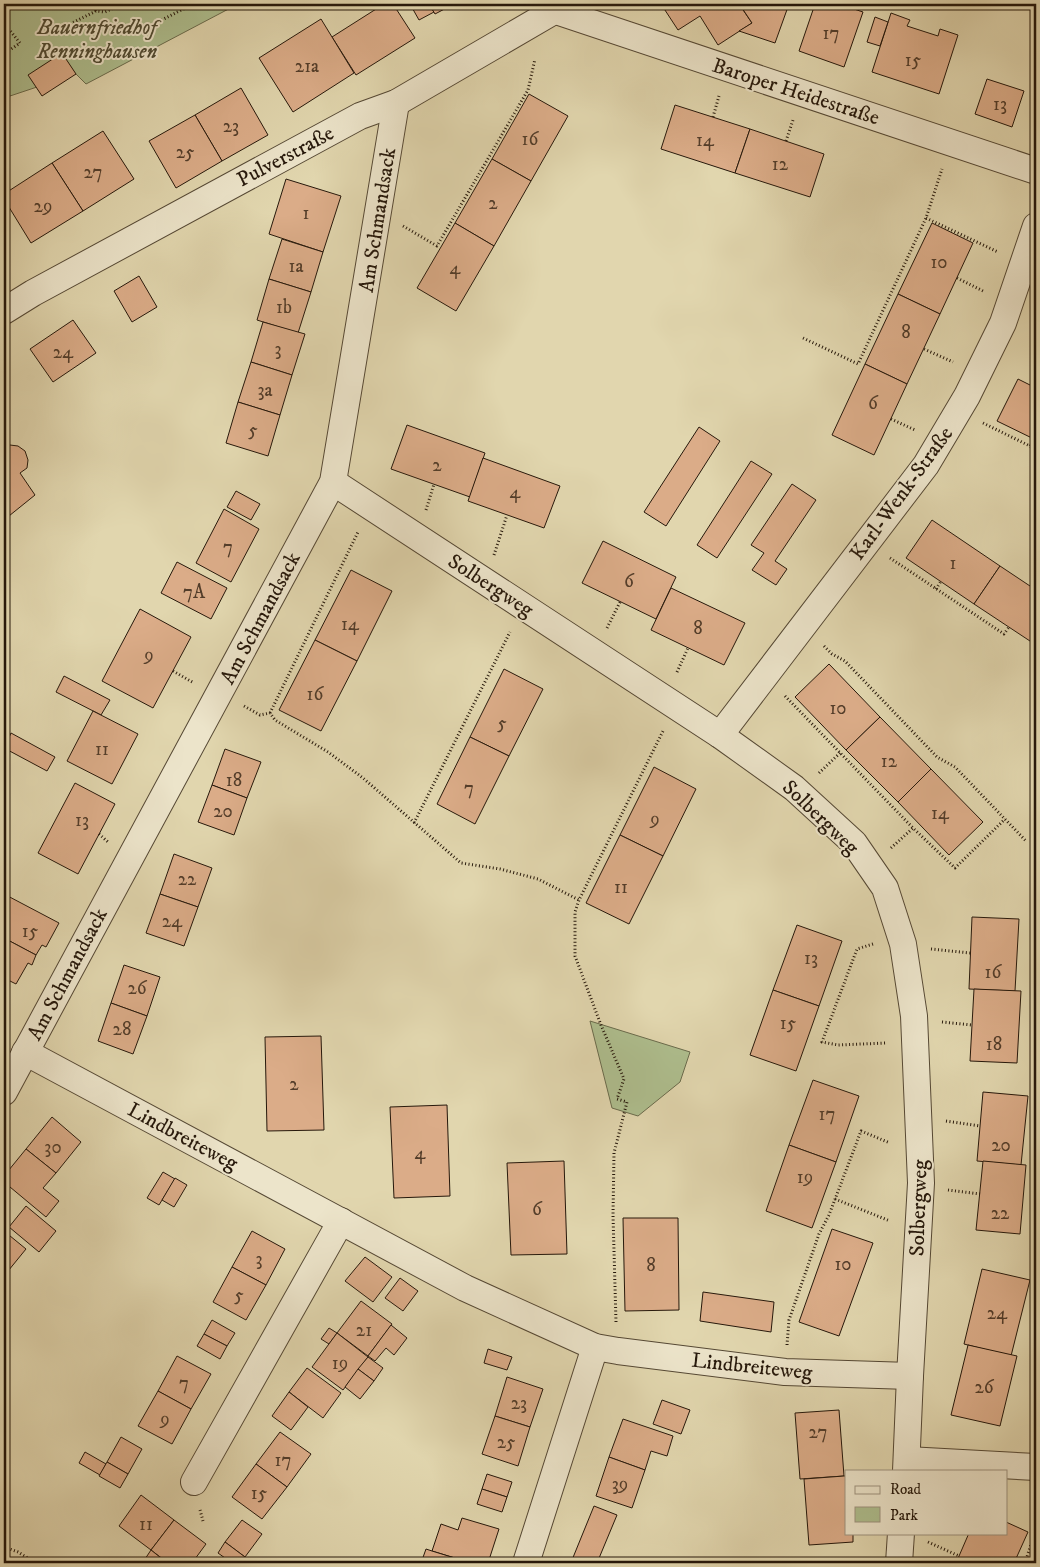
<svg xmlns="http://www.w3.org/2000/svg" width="1040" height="1567" font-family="'IM FELL DW Pica',serif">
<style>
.green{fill:#aebe8e;stroke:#6a6b4c}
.building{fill:#dbac88;stroke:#26180b}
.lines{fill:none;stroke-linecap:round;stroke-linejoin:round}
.street-casing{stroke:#554834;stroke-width:28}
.path{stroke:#26180b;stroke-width:3;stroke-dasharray:1 2.5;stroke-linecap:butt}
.street{stroke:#ece4ca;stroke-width:26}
.labels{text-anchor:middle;stroke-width:4;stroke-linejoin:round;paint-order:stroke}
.number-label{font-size:19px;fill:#533d2a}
.park-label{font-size:21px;font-style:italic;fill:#4f4a32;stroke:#ece4ca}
.street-label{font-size:21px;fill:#26180b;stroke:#ece4ca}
</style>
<rect width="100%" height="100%" fill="#e1d6ae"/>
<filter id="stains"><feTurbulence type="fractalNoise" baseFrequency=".004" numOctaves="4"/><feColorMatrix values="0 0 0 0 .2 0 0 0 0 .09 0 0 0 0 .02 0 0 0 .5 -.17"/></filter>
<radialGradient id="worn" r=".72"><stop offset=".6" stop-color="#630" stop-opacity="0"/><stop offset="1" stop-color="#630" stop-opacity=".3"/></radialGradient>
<g class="green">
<polygon points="4,4 238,4 86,84 76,74 4,98"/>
<polygon points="590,1021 690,1052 680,1082 638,1116 612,1108"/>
</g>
<g class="building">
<polygon points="384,4 393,4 415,38 356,75 332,37"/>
<polygon points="410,4 429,4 434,12 419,20"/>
<polygon points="429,4 454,4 435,14"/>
<polygon points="661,4 739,4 752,23 718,45 700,16 678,30"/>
<polygon points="744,4 789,4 775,43 739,31 752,23 742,8"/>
<polygon points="815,4 839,4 863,12 844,67 799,51"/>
<polygon points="891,13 910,20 907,26 938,36 940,29 958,35 939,94 872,72"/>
<polygon points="875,17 888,22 880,46 867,42"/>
<polygon points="321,19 354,73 293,112 259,58"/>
<polygon points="62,53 76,74 42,96 28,75"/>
<polygon points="987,79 1024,91 1012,127 975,114"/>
<polygon points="241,88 268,135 222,161 195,115"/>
<polygon points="529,94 568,116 531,181 492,159"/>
<polygon points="675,105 750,129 735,173 661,149"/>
<polygon points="195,115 222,161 176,188 149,141"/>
<polygon points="750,129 824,154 810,197 735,173"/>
<polygon points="103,131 134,179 83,211 52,163"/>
<polygon points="492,159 531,181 494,246 455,223"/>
<polygon points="52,163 83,211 31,243 4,199 4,194"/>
<polygon points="286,179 341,196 323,252 269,234"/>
<polygon points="455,223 494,246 456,311 417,288"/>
<polygon points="932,223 973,243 940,314 898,294"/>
<polygon points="282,239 323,252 311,292 269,279"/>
<polygon points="139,276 157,307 132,322 114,291"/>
<polygon points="269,279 311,292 298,333 257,320"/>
<polygon points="898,294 940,314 907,384 865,364"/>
<polygon points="73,320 96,353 53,382 30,349"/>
<polygon points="263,322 305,334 292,375 251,362"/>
<polygon points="251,362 292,375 280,415 238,402"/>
<polygon points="865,364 907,384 874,455 832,435"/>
<polygon points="1018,379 1036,388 1036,440 997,421"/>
<polygon points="238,402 280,415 268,456 226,443"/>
<polygon points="407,425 485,453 470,497 391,469"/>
<polygon points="699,427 720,441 666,526 644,512"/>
<polygon points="10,445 18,446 25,451 28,460 27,468 20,473 35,495 4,520 4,450"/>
<polygon points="483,458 560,486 544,528 468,501"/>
<polygon points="751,461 772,474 717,558 697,545"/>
<polygon points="792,484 816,500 775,561 787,569 776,585 752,570 764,553 751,545"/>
<polygon points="236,491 260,504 251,520 227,507"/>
<polygon points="224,509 259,529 231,582 196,563"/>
<polygon points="932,520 1000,566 974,604 906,558"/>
<polygon points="603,541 676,577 656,619 582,583"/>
<polygon points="177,562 227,588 211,619 161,593"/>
<polygon points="1000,566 1036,590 1036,645 974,604"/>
<polygon points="351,570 392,591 357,661 315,640"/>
<polygon points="671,588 745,623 724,665 651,630"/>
<polygon points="140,609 191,637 153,708 102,681"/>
<polygon points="315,640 357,661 321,731 279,710"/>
<polygon points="829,664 880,717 846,750 795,697"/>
<polygon points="504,669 543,689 509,756 470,737"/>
<polygon points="64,676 110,700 101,715 56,692"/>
<polygon points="93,711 138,734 112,784 67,761"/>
<polygon points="880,717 931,769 898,802 846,750"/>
<polygon points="11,733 55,757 47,771 4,748"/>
<polygon points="470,737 509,756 475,824 437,804"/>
<polygon points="225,749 261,762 247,798 212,785"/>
<polygon points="654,767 696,789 663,856 620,835"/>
<polygon points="931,769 983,822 949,855 898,802"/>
<polygon points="75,783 115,804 78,874 38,853"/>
<polygon points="212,785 247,798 234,835 198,822"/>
<polygon points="620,835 663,856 629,924 586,903"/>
<polygon points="174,854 212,868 198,907 160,894"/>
<polygon points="4,894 59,923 46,947 42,945 36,955 4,938"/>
<polygon points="160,894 198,907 184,946 146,933"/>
<polygon points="972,917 1019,919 1015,991 969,989"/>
<polygon points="797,925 842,941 819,1006 773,990"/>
<polygon points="4,938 36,955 32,965 28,963 16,984 4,978"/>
<polygon points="124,965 160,977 147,1016 111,1003"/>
<polygon points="974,989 1021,991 1017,1063 970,1061"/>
<polygon points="773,990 819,1006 796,1071 750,1055"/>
<polygon points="111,1003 147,1016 133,1054 98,1041"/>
<polygon points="321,1036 324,1130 267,1131 265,1037"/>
<polygon points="813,1080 859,1096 836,1162 789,1145"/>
<polygon points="983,1092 1028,1096 1021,1165 977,1161"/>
<polygon points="447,1105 450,1196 394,1198 390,1107"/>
<polygon points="52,1117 81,1142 56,1173 26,1149"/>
<polygon points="789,1145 836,1162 812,1228 766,1211"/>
<polygon points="26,1149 56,1173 43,1188 59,1201 46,1217 4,1182 4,1176"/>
<polygon points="564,1161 567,1254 511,1255 507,1163"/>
<polygon points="983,1161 1026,1165 1020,1234 976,1230"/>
<polygon points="163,1172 175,1179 159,1205 147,1198"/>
<polygon points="175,1178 187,1185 174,1207 162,1200"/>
<polygon points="26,1206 56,1231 39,1252 9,1227"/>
<polygon points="623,1218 678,1218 679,1310 625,1311"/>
<polygon points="832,1229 873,1243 839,1336 799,1322"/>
<polygon points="4,1231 26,1249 4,1276"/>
<polygon points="252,1231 285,1249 266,1285 232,1267"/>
<polygon points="365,1257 392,1277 373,1302 345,1281"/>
<polygon points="232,1267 266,1285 246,1320 213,1302"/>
<polygon points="982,1269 1030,1280 1011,1356 964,1344"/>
<polygon points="400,1278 418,1291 403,1311 385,1298"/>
<polygon points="703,1292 774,1302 771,1332 700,1321"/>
<polygon points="361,1301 392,1324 368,1356 337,1333"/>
<polygon points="212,1320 235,1333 227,1346 204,1334"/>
<polygon points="391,1325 407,1338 394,1355 386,1348 375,1361 368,1356"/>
<polygon points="329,1328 337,1333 329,1344 321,1339"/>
<polygon points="337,1333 368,1357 343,1390 312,1367"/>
<polygon points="204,1334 227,1346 220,1359 197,1346"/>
<polygon points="968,1345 1017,1356 1000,1426 951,1415"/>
<polygon points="488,1349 512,1357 507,1370 484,1363"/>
<polygon points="177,1356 211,1374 191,1409 158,1391"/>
<polygon points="368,1357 383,1368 374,1381 358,1369"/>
<polygon points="307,1368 341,1393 323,1418 289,1392"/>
<polygon points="358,1369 374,1381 360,1399 345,1387"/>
<polygon points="507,1377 543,1389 530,1427 495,1416"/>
<polygon points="158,1391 191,1409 172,1444 138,1426"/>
<polygon points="289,1392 308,1407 291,1430 272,1416"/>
<polygon points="662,1400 690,1410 681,1434 653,1424"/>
<polygon points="839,1410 844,1476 800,1479 795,1413"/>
<polygon points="495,1416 530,1427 518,1466 482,1454"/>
<polygon points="623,1419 673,1436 667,1456 651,1451 645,1470 609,1457"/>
<polygon points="280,1432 311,1454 287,1487 256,1464"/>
<polygon points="121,1437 142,1449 128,1474 107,1462"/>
<polygon points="85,1452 106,1464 100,1475 79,1463"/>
<polygon points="609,1457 645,1470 632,1508 596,1496"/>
<polygon points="107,1462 128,1474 120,1488 99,1476"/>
<polygon points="256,1464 287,1487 262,1519 232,1497"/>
<polygon points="487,1474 512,1482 507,1497 482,1489"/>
<polygon points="844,1476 846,1476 846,1533 853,1533 853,1542 809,1545 804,1479"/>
<polygon points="482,1489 507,1497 502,1512 477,1504"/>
<polygon points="141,1495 174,1520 151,1550 119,1526"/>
<polygon points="594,1506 617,1515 597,1563 581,1563 572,1560"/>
<polygon points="462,1518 499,1529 488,1563 471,1563 432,1551 441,1524 458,1530"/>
<polygon points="174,1520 206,1544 192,1563 168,1563 151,1550"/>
<polygon points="242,1520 262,1534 245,1557 225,1542"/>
<polygon points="1006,1522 1028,1532 1014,1563 956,1563 969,1533 1006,1533"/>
<polygon points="225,1542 245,1557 241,1563 232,1563 218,1553"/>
<polygon points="426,1549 432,1551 471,1563 421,1563"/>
<polygon points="151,1550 166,1562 165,1563 151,1563 145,1559"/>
</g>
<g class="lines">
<defs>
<g id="street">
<polyline points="556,11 1036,171"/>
<polyline points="4,311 33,293 360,116 396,103 566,4"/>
<polyline points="333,482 720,735 794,788 854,843 885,888 903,944 914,1016 921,1183 910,1376 906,1471"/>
<polyline points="720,735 926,465 967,396 1003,323 1036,226"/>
<polyline points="25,1052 465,1288 595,1347 618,1351 785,1372 910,1376"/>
<polyline points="4,1092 333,482 396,103"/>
<polyline points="907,1460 1036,1467"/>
<polyline points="194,1482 341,1221"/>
<polyline points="526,1563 595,1347"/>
<polyline points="899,1563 901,1533"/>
</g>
</defs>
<use href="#street" class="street-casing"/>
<g class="path">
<polyline points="42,4 43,5 47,4"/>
<polyline points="92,4 96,11"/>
<polyline points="4,23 20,43 4,54"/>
<polyline points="70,24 96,11 105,12 122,4"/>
<polyline points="152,25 193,4"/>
<polyline points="713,117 719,96"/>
<polyline points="786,141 793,120"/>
<polyline points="926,218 998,252"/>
<polyline points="403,226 437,246 528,90 535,59"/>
<polyline points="957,278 983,291"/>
<polyline points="803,338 858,364 926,218 942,169"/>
<polyline points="924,349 953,362"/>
<polyline points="891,419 915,430"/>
<polyline points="983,423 1036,449"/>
<polyline points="1030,446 1034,439"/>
<polyline points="426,510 434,484"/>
<polyline points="494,555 507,515"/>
<polyline points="890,558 1004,634 1009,627"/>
<polyline points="936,589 941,581"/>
<polyline points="607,628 620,602"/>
<polyline points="824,646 832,654 845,661 937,757 955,767 1026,841"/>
<polyline points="173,671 194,683"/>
<polyline points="677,672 688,648"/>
<polyline points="785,696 913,828"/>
<polyline points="244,706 260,715 270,713 275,720 328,752 363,778 461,863 500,869 538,879 579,900"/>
<polyline points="270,713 358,532"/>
<polyline points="819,773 840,753"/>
<polyline points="414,823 510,632"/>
<polyline points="99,834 108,842"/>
<polyline points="891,848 913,828 955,868 1005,819"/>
<polyline points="873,944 857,949 822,1042 838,1045 887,1043"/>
<polyline points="931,949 970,953"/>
<polyline points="942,1022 972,1025"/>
<polyline points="946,1121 980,1126"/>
<polyline points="948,1190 980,1194"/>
<polyline points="835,1199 890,1221"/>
<polyline points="616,1322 613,1215 614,1153 627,1102 617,1099 624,1079 601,1025 575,956 575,912 579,900 663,731"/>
<polyline points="787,1345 789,1320 819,1234 829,1215 861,1131 890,1143"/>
<polyline points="200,1510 203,1521"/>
<polyline points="928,1542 959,1556"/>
<polyline points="4,1547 18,1552 36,1563"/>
<polyline points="1025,1563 1036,1529"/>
</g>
<use href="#street" class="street"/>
</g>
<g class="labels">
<g class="number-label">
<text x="831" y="39">17</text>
<text x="913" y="66">15</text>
<text x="307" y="72">21a</text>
<text x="1000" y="110">13</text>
<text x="231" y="132">23</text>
<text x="530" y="145">16</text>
<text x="705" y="146">14</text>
<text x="185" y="158">25</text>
<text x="780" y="170">12</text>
<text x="93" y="178">27</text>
<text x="493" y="209">2</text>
<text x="43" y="212">29</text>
<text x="306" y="219">1</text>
<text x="939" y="268">10</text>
<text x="296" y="272">1a</text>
<text x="455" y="274">4</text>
<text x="284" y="313">1b</text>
<text x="906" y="338">8</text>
<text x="278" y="355">3</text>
<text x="63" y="358">24</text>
<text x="265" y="396">3a</text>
<text x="873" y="409">6</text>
<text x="253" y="436">5</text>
<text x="437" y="471">2</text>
<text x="515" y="498">4</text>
<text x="228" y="553">7</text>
<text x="953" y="569">1</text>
<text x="629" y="587">6</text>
<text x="194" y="598">7A</text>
<text x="350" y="630">14</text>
<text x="698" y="634">8</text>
<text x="149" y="661">9</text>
<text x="315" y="700">16</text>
<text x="838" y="714">10</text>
<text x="502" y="729">5</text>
<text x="102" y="755">11</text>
<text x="889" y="767">12</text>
<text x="234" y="786">18</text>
<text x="469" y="794">7</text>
<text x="223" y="817">20</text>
<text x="940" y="819">14</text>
<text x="655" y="825">9</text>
<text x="82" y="826">13</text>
<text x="187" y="885">22</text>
<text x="621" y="893">11</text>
<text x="172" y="927">24</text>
<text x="30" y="937">15</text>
<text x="811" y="964">13</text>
<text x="993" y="978">16</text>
<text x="137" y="994">26</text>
<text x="788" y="1029">15</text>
<text x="122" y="1035">28</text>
<text x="994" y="1050">18</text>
<text x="294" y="1090">2</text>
<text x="827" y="1120">17</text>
<text x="1001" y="1151">20</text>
<text x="53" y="1153">30</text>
<text x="420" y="1159">4</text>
<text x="805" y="1183">19</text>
<text x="537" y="1215">6</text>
<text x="1000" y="1219">22</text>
<text x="259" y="1265">3</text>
<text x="843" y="1270">10</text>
<text x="651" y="1271">8</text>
<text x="239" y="1301">5</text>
<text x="997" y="1319">24</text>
<text x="364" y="1336">21</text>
<text x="340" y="1369">19</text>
<text x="184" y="1389">7</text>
<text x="984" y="1393">26</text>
<text x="519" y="1409">23</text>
<text x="165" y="1425">9</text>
<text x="818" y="1438">27</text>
<text x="506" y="1448">25</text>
<text x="283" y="1466">17</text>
<text x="620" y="1490">39</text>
<text x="259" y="1499">15</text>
<text x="146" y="1530">11</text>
</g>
<g class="park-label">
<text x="97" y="34">Bauernfriedhof<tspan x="97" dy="24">Renninghausen</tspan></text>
</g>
<g class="street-label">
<text transform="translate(796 91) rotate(18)" y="7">Baroper Heidestraße</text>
<text transform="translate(285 156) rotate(-28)" y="7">Pulverstraße</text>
<text transform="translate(377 220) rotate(-81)" y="7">Am Schmandsack</text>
<text transform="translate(901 493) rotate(-54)" y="7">Karl-Wenk-Straße</text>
<text transform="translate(491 585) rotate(33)" y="7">Solbergweg</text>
<text transform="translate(260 618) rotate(-62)" y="7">Am Schmandsack</text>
<text transform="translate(821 817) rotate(44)" y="7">Solbergweg</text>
<text transform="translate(67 974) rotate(-62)" y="7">Am Schmandsack</text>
<text transform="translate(183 1136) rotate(28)" y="7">Lindbreiteweg</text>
<text transform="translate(918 1208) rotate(-88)" y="7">Solbergweg</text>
<text transform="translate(752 1366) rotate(6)" y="7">Lindbreiteweg</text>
</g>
</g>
<rect width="1040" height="1567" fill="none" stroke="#e1d6ae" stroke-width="20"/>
<rect x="5" y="5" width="1030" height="1557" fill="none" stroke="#26180b" stroke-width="2.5"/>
<rect x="10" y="10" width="1020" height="1547" fill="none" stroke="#26180b"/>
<rect x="845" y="1470" width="162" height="65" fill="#ece4ca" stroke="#9d927e"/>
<rect x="855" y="1486" width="25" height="8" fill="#ece4ca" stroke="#9d927e"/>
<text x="890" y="1494" font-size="15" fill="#26180b">Road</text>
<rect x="855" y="1507" width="25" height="15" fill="#aebe8e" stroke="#9d927e"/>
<text x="890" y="1520" font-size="15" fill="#26180b">Park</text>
<rect width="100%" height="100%" filter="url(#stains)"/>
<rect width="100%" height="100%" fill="url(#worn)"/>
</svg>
